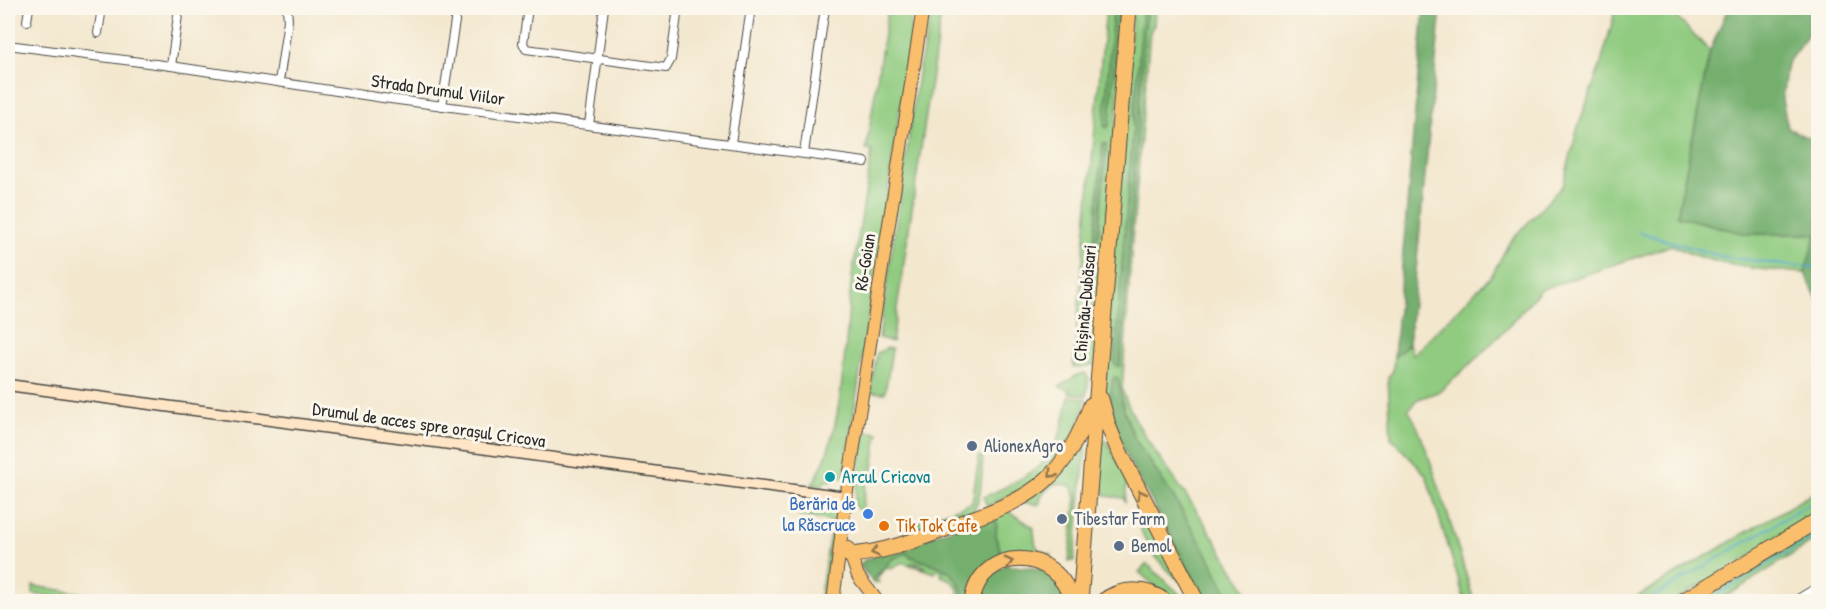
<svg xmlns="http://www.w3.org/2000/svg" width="1826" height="609" font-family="'Patrick Hand',sans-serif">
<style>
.green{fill:#90cb80;stroke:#5e7b56;stroke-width:1.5}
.forest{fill:#74af6e;stroke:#506d4c;stroke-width:1.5}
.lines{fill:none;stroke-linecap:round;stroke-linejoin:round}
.stream{stroke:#4da4ca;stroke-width:2}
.street-casing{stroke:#494743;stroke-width:10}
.secondary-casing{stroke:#494743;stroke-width:13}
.primary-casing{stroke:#494743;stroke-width:14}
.highway-casing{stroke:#494743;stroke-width:17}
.street{stroke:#fff;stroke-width:8}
.secondary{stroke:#fde5c5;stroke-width:10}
.primary{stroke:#f9bf6d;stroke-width:12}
.highway{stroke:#f9bf6d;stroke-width:15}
.oneway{stroke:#92754c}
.service-dot{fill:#5c6f8a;stroke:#fbf7ec;stroke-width:2}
.culture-dot{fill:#0f9aa8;stroke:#fbf7ec;stroke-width:2}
.shop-dot{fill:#3f7fe0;stroke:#fbf7ec;stroke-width:2}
.food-dot{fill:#e8710a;stroke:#fbf7ec;stroke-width:2}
.labels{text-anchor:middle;stroke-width:6;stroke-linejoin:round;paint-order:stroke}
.street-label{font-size:18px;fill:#2b2b2b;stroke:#fbf7ec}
.service-label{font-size:18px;fill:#4e5e75;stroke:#fbf7ec;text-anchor:start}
.culture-label{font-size:18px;fill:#0d838f;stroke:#fbf7ec;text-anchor:start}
.shop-label{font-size:18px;fill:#366cbe;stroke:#fbf7ec;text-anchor:end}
.food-label{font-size:18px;fill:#c56008;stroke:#fbf7ec;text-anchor:start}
</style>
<rect width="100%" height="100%" fill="#fbf7ec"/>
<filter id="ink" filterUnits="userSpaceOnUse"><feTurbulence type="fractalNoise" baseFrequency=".0167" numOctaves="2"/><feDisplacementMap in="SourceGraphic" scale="12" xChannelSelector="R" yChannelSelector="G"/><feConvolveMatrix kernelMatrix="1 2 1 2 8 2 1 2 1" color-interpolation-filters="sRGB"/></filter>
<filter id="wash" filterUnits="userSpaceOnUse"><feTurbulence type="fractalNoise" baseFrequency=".008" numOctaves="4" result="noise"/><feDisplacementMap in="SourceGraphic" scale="24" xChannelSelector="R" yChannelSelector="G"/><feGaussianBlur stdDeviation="1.35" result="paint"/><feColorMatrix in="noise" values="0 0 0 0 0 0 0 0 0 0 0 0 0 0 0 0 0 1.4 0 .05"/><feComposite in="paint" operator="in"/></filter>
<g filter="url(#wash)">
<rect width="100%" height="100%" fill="#f3e7ce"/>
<g class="green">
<path d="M888 8H910L911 36 844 478 834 476 831 481H824L823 486H811C846 434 844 339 852 277 858 235 866 193 872 151L866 150Z"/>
<polygon points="933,8 942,8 892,342 879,338 919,68"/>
<polygon points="1106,8 1126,8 1095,364 1080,368 1073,367"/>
<path d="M1133 8H1155L1154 25 1150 31 1132 242 1122 390C1140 439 1175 476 1202 519 1219 547 1236 574 1253 601H1200L1107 409 1104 357Z"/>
<path d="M1615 8H1667L1710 51 1677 216 1746 234H1816L1805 273C1763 270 1709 266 1672 245L1540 290 1506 329 1481 354 1440 391 1416 400 1408 411C1422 421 1465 573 1474 601H1465L1426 475 1391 438 1388 377 1393 371 1394 357 1409 344 1413 355 1492 275 1509 243 1563 185 1578 127 1601 63 1613 20Z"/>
<polygon points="887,348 892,349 885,393 872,392 870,391 877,353"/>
<polygon points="1085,373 1089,379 1086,396 1069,393 1070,390 1059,387 1077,375"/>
<path d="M1069 396 1086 399 1077 431 1044 478 988 506 986 505 984 497C1005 487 1041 472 1053 450 1062 434 1065 414 1069 396Z"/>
<polygon points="864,431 878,433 871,482 866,482 862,512 854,506"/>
<polygon points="1084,441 1086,445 1074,561 1069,561 1076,497 1070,485 1055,484 1042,494 1039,505 1023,502"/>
<path d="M1103 441H1106L1127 478 1125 503 1124 498 1106 496C1096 477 1099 466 1101 445Z"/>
<path d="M979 456 983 457C981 476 983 499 971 514L911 538 907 526 972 503Z"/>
<polygon points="1818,490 1818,516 1674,601 1628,602"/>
<path d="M1136 494 1185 585C1156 563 1133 532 1136 494Z"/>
<path d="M804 499C818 502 833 502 838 517L827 601H819L832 521 800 516Z"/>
<path d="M1005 509 1033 527C1037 543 1030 549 1052 555L1046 561 1003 558 996 538 997 512Z"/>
<polygon points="1818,529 1818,538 1725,597 1718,601 1699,601"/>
<path d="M907 553 909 556C938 567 959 566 964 601H961C958 587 956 581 941 576L943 572 936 570 935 573 914 566 915 564 924 568 925 567 919 563H911L913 566 902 562 891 569 886 568 877 578 879 582 876 583 872 581 892 559Z"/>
<polygon points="1147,564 1187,601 1172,601 1139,572"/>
<polygon points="33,586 135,601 84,601 33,594"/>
</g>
<g class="forest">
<polygon points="1113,8 1119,8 1110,124 1107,128 1104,126"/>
<polygon points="1143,8 1147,8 1120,366 1116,366 1114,363"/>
<polygon points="1424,8 1441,8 1409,344 1394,357"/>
<polygon points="1728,8 1818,8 1818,22 1787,63 1782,100 1788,128 1804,136 1818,140 1818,301 1805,273 1816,234 1746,234 1677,216 1710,51"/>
<polygon points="1103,143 1107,144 1087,356 1084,352"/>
<path d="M1116 377 1118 379 1124 410 1135 439 1176 501 1208 555 1231 601H1204C1193 578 1181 554 1169 531 1145 487 1100 429 1113 378Z"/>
<path d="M997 512 996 538 1003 558 967 601H964C959 566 938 567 909 556L907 553 892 559 872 581 860 566 864 560Z"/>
<polygon points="1005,565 1049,570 1068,602 980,602 988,578"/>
</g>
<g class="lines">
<g class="stream">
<polyline points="1639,232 1719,256 1791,266 1818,267"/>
<polyline points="1644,602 1818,499"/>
<polyline points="1705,602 1818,534"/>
</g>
</g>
</g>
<g filter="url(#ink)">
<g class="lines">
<defs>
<g id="street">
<polyline points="528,8 523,43 526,49 666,68 671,59 678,8"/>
<polyline points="27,21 29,8"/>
<polyline points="98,33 102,8"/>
<polyline points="8,45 171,66 383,98 865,162"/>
<polyline points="171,66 179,8"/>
<polyline points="279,82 288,20 287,8"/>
<polyline points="442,106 457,8"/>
<polyline points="589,125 604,8"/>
<polyline points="731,143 751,8"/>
<polyline points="804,153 825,8"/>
<polyline points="1793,602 1818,587"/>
</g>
<polyline id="secondary" points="8,385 846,497"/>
<g id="primary">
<polyline points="848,548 858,576 878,602"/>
<polyline points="833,602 846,497 923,8"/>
</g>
<g id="highway">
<polyline points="1101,399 1108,425 1117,447 1197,602"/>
<path d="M849 555C886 553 921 538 956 525 987 513 1021 503 1046 480 1068 460 1081 433 1091 405"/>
<path d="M972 602C979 545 1058 545 1072 602"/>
<polyline points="1080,602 1129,8"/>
<path d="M1102 602C1121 587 1147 587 1166 602"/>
<polyline points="1681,602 1818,520"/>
</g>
</defs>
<use href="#street" class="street-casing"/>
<use href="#secondary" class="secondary-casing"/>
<use href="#primary" class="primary-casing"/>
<use href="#highway" class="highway-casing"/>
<use href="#street" class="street"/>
<use href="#secondary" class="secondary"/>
<use href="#primary" class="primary"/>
<use href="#highway" class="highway"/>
</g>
<defs><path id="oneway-chevron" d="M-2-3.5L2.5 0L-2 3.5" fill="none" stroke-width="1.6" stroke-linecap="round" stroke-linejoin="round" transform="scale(1.5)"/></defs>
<g class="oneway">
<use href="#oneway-chevron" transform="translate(1052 474) rotate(132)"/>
<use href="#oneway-chevron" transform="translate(1141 494) rotate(-118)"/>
<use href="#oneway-chevron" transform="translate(875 552) rotate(166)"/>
<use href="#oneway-chevron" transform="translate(1009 562) rotate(-14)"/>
</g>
</g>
<g class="service-dot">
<circle cx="972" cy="446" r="6"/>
<circle cx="1062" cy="519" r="6"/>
<circle cx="1119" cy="546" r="6"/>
</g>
<circle class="culture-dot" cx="830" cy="477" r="6"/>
<circle class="shop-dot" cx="868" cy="514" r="6"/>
<circle class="food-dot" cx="884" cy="526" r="6"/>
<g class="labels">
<g class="street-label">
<text transform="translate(438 90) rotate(8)" y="6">Strada Drumul Viilor</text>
<text transform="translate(865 262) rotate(-81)" y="6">R6-Goian</text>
<text transform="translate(1085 303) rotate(-85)" y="6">Chișinău-Dubăsari</text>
<text transform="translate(429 425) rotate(8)" y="6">Drumul de acces spre orașul Cricova</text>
</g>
<g class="service-label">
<text x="984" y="452">AlionexAgro</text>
<text x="1074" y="525">Tibestar Farm</text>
<text x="1131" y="552">Bemol</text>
</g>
<g class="culture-label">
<text x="842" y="483">Arcul Cricova</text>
</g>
<g class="shop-label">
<text x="856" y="510">Berăria de<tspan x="856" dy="21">la Răscruce</tspan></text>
</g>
<g class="food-label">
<text x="896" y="532">Tik Tok Cafe</text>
</g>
</g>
<rect width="1826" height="609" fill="none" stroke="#fbf7ec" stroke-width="30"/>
</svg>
